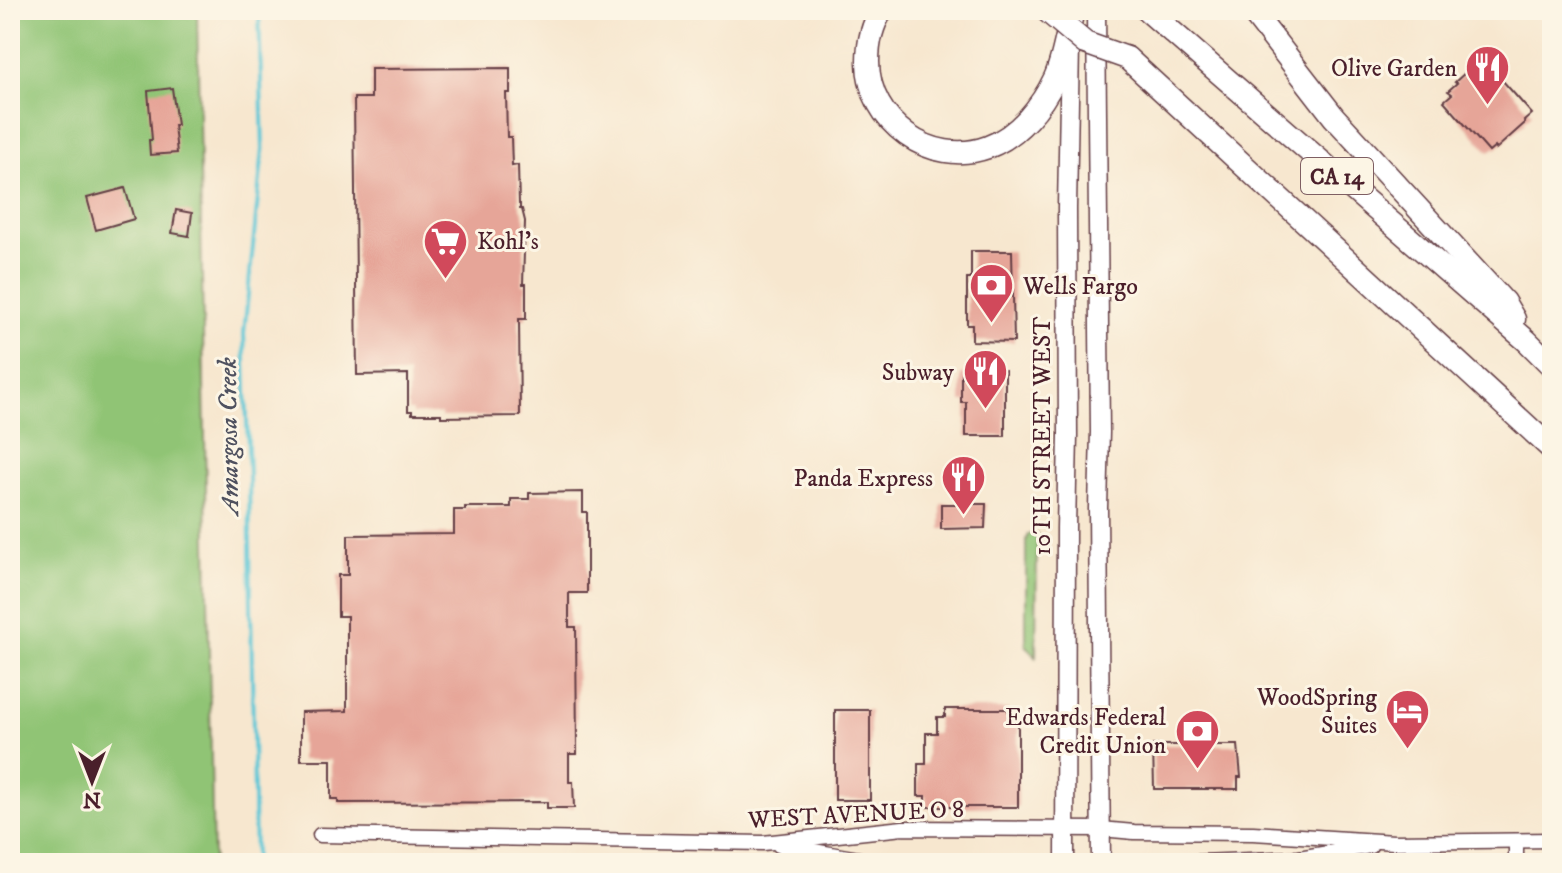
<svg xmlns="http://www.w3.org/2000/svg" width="1562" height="873" font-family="'IM FELL DW Pica',serif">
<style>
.green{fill:#90c475;stroke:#6d7250;stroke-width:2}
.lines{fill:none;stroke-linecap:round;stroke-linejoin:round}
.stream{stroke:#5cc7d7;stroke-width:4}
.building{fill:#e6a598}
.minor-casing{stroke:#643d44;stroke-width:17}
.major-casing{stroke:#643d44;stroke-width:21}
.highway-casing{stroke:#643d44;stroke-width:25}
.minor{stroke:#fff;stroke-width:14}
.major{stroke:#fff;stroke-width:18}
.highway{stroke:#fff;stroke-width:22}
.highway-bridge-casing{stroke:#643d44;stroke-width:25;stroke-linecap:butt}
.highway-bridge{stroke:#fff;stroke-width:22}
.labels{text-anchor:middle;stroke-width:6;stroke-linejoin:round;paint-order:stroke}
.shield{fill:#fcf5e5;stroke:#7f5f63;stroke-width:2}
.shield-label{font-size:22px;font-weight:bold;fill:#4a1f2b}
.poi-label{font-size:24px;fill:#4a1f2b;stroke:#fcf5e5;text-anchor:end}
.street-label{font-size:24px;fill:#4a1f2b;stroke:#fcf5e5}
.water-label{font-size:26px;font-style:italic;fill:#4f515f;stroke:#fcf5e5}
</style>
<rect width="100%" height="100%" fill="#fcf5e5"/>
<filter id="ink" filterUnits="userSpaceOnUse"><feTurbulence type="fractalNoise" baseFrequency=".0125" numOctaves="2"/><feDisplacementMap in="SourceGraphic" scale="16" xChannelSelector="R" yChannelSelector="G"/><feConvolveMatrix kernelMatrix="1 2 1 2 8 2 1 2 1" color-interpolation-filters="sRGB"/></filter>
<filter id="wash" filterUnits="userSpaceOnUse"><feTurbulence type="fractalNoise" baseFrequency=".006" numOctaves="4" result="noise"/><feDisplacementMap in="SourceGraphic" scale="32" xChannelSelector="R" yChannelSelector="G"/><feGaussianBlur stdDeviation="1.8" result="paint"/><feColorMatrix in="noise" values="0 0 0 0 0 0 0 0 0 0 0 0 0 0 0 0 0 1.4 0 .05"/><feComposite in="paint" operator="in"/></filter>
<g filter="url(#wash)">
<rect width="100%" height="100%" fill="#f7e7cf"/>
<g class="green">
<polygon points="10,10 197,10 213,863 10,863"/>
<polygon points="1028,534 1037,534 1036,657 1026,645 1026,540"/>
</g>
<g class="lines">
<polyline class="stream" points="255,863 249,477 244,333 263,149 259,10"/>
</g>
<g id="blocks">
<g class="building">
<polygon points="1487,63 1532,114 1524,121 1525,123 1496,149 1495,147 1489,152 1444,101 1452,94 1448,91 1457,83 1455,82 1466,72 1467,74 1476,67 1479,70"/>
<polygon points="510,68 510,93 506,93 507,137 511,137 512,166 518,165 519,204 520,204 520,209 522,209 525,221 523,284 526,284 526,319 519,319 520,416 441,417 441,414 412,414 412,411 408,411 408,374 357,375 354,98 371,98 371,69"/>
<polygon points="172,88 177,125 174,125 177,153 150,155 149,140 152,140 148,91"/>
<polygon points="125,188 134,219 96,230 87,198"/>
<polygon points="176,210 192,213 189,236 172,233"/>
<polygon points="971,251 1012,251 1014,342 972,341 972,325 967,325 967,279 971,279"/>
<polygon points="988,370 1005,370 1005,436 966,436 966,402 961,402 961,374 966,374 966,372 988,372"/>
<polygon points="583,492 583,512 587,512 587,593 569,593 569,627 576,627 577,754 569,754 569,782 573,782 574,808 547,808 547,802 338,803 338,799 331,799 331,760 301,760 301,712 347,711 347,616 338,616 338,575 348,575 348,535 454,534 454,510 465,510 465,507 511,507 511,499 529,499 529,493"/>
<polygon points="941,504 986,504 985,528 941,529"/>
<polygon points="945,709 1008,709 1008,718 1018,718 1018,807 926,807 926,796 918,796 918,764 926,764 926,733 937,733 937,717 945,717"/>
<rect x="835" y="710" width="35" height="90"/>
<polygon points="1153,745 1238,745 1241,777 1238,777 1238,789 1154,789"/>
</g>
</g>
</g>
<g filter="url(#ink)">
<use href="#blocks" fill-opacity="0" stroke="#643d44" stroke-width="2"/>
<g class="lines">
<defs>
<g id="minor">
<polyline points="320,835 763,843 903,828 1101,829 1134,832 1253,833 1394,842 1552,840"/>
<polyline points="1516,841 1516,863"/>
<polyline points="779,845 882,863"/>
<polyline points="1175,863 1299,858 1370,846"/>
</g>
<g id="major">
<polyline points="1096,10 1100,432 1098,508 1101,863"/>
<polyline points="1065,863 1066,528 1068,436 1067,208 1070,46"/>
</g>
<g id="highway">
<path d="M882 10C872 25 868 45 868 62 868 122 931 168 988 147 1018 136 1042 106 1055 78 1063 60 1066 38 1071 19"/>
<polyline points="1147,10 1527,341 1552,366"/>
<polyline points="1251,10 1334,117 1504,302 1514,319"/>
<polyline points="1127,58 1552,449"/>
</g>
</defs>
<use href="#minor" class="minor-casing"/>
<use href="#major" class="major-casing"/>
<use href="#highway" class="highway-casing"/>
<use href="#minor" class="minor"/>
<use href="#major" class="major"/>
<use href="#highway" class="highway"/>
<defs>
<polyline id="highway-bridge" points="1046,10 1085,43 1127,58"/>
</defs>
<use href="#highway-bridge" class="highway-bridge-casing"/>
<use href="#highway-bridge" class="highway-bridge"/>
</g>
</g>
<defs>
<symbol id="restaurant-pin" viewBox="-11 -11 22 30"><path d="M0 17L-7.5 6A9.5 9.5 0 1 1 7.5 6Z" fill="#d1495b" stroke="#fcf5e5"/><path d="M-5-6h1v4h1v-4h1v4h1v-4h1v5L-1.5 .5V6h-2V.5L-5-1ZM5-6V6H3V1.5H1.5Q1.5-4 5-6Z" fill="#fff"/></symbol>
<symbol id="supermarket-pin" viewBox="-11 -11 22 30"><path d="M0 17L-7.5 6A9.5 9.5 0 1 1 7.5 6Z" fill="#d1495b" stroke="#fcf5e5"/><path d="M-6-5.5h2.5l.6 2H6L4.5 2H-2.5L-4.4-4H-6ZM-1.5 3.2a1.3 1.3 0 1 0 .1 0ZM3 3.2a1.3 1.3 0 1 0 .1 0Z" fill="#fff"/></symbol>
<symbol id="bank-pin" viewBox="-11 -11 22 30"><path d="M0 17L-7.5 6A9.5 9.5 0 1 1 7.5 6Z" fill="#d1495b" stroke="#fcf5e5"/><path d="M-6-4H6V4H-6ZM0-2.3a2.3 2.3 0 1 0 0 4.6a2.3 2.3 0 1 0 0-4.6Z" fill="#fff"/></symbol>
<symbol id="hotel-pin" viewBox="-11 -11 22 30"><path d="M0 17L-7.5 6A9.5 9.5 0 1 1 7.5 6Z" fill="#d1495b" stroke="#fcf5e5"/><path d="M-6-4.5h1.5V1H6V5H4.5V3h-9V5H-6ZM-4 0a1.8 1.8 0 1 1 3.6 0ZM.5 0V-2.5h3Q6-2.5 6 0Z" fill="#fff"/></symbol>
</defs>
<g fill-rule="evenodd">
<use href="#restaurant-pin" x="1462" y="42" width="51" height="69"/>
<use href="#supermarket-pin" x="420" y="216" width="51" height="69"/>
<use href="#bank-pin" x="966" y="260" width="51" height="69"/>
<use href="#restaurant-pin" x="960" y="346" width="51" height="69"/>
<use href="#restaurant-pin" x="938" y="452" width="51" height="69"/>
<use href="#hotel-pin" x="1382" y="686" width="51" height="69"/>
<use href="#bank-pin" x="1172" y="706" width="51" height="69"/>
</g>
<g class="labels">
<rect class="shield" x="1301" y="158" width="72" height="36" rx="6"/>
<g class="shield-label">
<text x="1337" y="184">CA 14</text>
</g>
<g class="poi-label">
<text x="1457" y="76">Olive Garden</text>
<text x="477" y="249" text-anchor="start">Kohl's</text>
<text x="1023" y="294" text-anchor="start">Wells Fargo</text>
<text x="954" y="380">Subway</text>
<text x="933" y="486">Panda Express</text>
<text x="1377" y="705">WoodSpring<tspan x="1377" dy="28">Suites</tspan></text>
<text x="1166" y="725">Edwards Federal<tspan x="1166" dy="28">Credit Union</tspan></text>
</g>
<g class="street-label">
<text transform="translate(1042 436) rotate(-90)" y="8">10TH STREET WEST</text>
<text transform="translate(856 814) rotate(-3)" y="8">WEST AVENUE O 8</text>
</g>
<g class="water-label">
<text transform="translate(228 436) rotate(-91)" y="9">Amargosa Creek</text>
</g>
</g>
<rect width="1562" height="873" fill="none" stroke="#fcf5e5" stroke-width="40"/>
<g transform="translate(92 781) rotate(180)" stroke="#fcf5e5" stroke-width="6" paint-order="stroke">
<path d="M0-6L14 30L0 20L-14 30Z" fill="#4a1f2b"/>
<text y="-12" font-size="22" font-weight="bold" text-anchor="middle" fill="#4a1f2b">N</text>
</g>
</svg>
